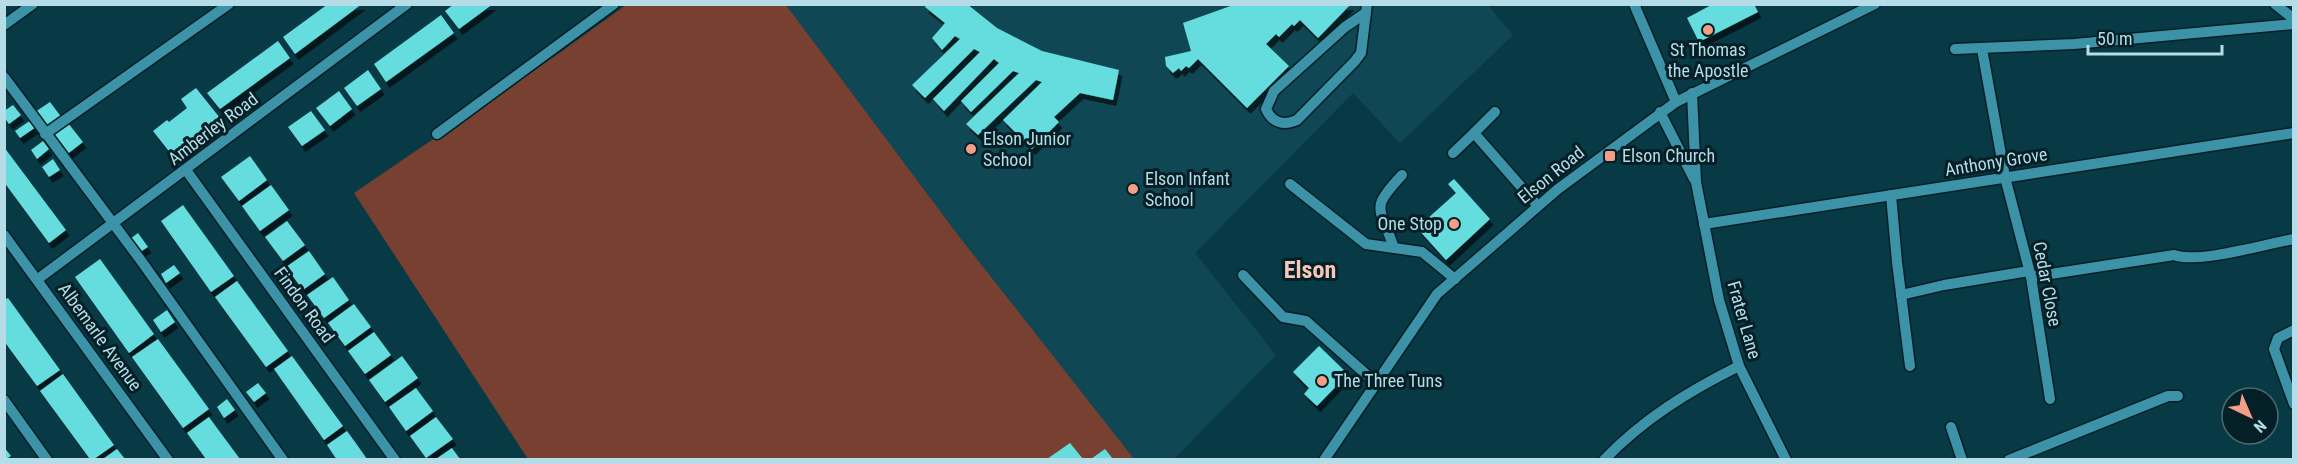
<svg xmlns="http://www.w3.org/2000/svg" width="2298" height="464" font-family="'Roboto Condensed',sans-serif">
<style>
.built{fill:#0f4854}
.green{fill:#784030}
.building{fill:#65dddf;filter:url(#shadow)}
.lines{fill:none;stroke-linecap:round;stroke-linejoin:round}
.minor-casing{stroke:#041f26;stroke-width:13}
.minor{stroke:#3c93a8;stroke-width:10}
.poi-dot{fill:#f49e86;stroke:#041f26;stroke-width:2}
.labels{text-anchor:middle;stroke-width:6;stroke-linejoin:round;paint-order:stroke}
.poi-label{font-size:18px;fill:#b5dce7;stroke:#041f26;text-anchor:start}
.street-label{font-size:18px;fill:#b5dce7;stroke:#041f26}
.district-label{font-size:24px;font-weight:bold;fill:#f8c6b8;stroke:#041f26}
</style>
<defs>
<filter id="shadow"><feDropShadow dx="3.5" dy="6" stdDeviation="0" flood-color="#0009"/></filter>
</defs>
<rect width="100%" height="100%" fill="#083a45"/>
<polygon class="built" points="1487,4 1513,35 1400,143 1353,93 1195,253 1276,355 1174,459 1134,460 958,235 786,5"/>
<polygon class="green" points="626,5 786,5 958,235 1134,459 528,459 354,193 558,54"/>
<g class="building">
<polygon points="328,4 362,4 295,54 283,37"/>
<polygon points="454,4 493,4 459,29 445,11"/>
<polygon points="927,4 967,4 997,28 1042,51 1119,70 1113,100 1080,93 1054,117 1059,122 1032,149 1003,120 1042,82 1036,80 978,135 966,124 1019,73 1013,71 971,112 961,101 999,63 994,59 944,111 933,99 980,52 974,49 925,98 912,85 960,39 955,36 942,50 932,38 945,23 925,7"/>
<polygon points="1236,4 1351,4 1318,38 1300,20 1294,26 1292,24 1279,37 1276,34 1266,44 1289,66 1247,108 1198,59 1189,68 1186,66 1181,71 1179,68 1173,73 1166,66 1165,57 1191,51 1183,23"/>
<polygon points="1713,4 1754,4 1758,12 1699,42 1687,18"/>
<polygon points="441,15 454,33 386,82 374,64"/>
<polygon points="278,41 290,58 220,109 207,93"/>
<polygon points="368,70 381,89 357,106 344,88"/>
<polygon points="196,88 220,118 172,155 153,131 167,120 169,122 187,108 181,99"/>
<polygon points="339,91 352,109 330,126 316,108"/>
<polygon points="50,102 62,118 47,129 35,112"/>
<polygon points="13,105 21,115 9,124 4,117 4,111"/>
<polygon points="311,111 325,130 302,146 288,127"/>
<polygon points="31,120 36,127 20,138 15,131"/>
<polygon points="68,123 83,142 66,155 51,135"/>
<polygon points="43,141 49,149 37,159 31,150"/>
<polygon points="4,147 66,230 49,243 4,182"/>
<polygon points="250,156 267,180 239,201 221,177"/>
<polygon points="53,159 60,170 49,177 42,167"/>
<polygon points="1454,179 1490,219 1446,260 1417,228 1456,193 1448,184"/>
<polygon points="271,185 289,210 260,231 242,206"/>
<polygon points="183,205 234,276 211,292 161,221"/>
<polygon points="287,221 305,245 283,261 265,237"/>
<polygon points="138,233 148,247 140,252 130,239"/>
<polygon points="309,251 325,274 303,290 286,267"/>
<polygon points="100,259 154,334 129,353 75,277"/>
<polygon points="174,265 180,273 166,283 161,274"/>
<polygon points="333,277 349,300 324,318 307,295"/>
<polygon points="237,281 288,351 266,367 215,297"/>
<polygon points="8,298 60,370 37,386 4,341 4,300"/>
<polygon points="354,304 371,327 345,346 328,323"/>
<polygon points="167,310 175,322 161,332 153,320"/>
<polygon points="374,332 391,355 365,374 348,351"/>
<polygon points="158,339 209,409 183,428 132,357"/>
<polygon points="1319,346 1348,374 1317,406 1304,394 1309,388 1293,372"/>
<polygon points="292,356 343,426 324,440 274,369"/>
<polygon points="402,356 418,378 385,402 369,380"/>
<polygon points="63,374 114,445 94,459 90,459 40,391"/>
<polygon points="258,383 266,393 254,402 246,392"/>
<polygon points="416,388 433,411 406,431 389,407"/>
<polygon points="227,399 235,410 224,418 217,407"/>
<polygon points="209,417 217,428 240,459 206,459 187,433"/>
<polygon points="436,417 453,439 426,458 410,436"/>
<polygon points="347,431 355,442 367,459 337,459 335,457 327,445"/>
<polygon points="1070,443 1083,459 1047,459"/>
<polygon points="4,447 11,456 6,459 4,459"/>
<polygon points="452,448 460,459 436,459"/>
<polygon points="117,449 125,459 103,459"/>
<polygon points="1105,449 1113,459 1091,459"/>
</g>
<g class="lines">
<defs>
<g id="minor">
<polyline points="1634,4 1676,102"/>
<polyline points="2275,4 2294,19"/>
<path d="M1364 14 1345 27 1274 91 1266 109C1272 123 1284 126 1297 120L1355 61 1361 53 1367 4"/>
<polyline points="4,25 33,4"/>
<polyline points="1955,49 2074,44 2294,24"/>
<polyline points="1982,49 2005,177 2031,277 2050,399"/>
<polyline points="4,77 142,262 283,460"/>
<polyline points="1692,93 1696,182 1719,300 1739,366 1786,460"/>
<polyline points="1660,112 1694,179"/>
<polyline points="1474,133 1495,112"/>
<polyline points="45,134 229,4"/>
<polyline points="437,134 614,4"/>
<polyline points="1453,153 1474,133 1538,206"/>
<polyline points="186,170 395,460"/>
<polyline points="1290,184 1366,244 1422,252 1455,279"/>
<polyline points="1891,195 1897,262 1910,366"/>
<polyline points="1704,224 2294,133"/>
<polyline points="4,235 168,460"/>
<path d="M1394 248C1380 206 1369 210 1402 175"/>
<polyline points="1243,275 1283,317 1306,321 1376,383"/>
<path d="M2031 277 2174 255C2198 264 2266 244 2294 239"/>
<polyline points="38,279 407,4"/>
<polyline points="1901,295 1944,285 2029,271"/>
<polyline points="2294,330 2278,338 2274,349 2294,404"/>
<polyline points="4,400 47,460"/>
<polyline points="1951,427 1962,460"/>
<polyline points="1324,460 1437,294 1558,189 1676,102 1875,4"/>
<path d="M1604 460C1643 419 1689 391 1739 366"/>
<polyline points="2009,460 2168,396 2178,396"/>
</g>
</defs>
<use href="#minor" class="minor-casing"/>
<use href="#minor" class="minor"/>
</g>
<g class="poi-dot">
<circle cx="1708" cy="30" r="6"/>
<circle cx="971" cy="149" r="6"/>
<rect x="1604" y="150" width="12" height="12" rx="3"/>
<circle cx="1133" cy="189" r="6"/>
<circle cx="1454" cy="224" r="6"/>
<circle cx="1322" cy="381" r="6"/>
</g>
<g class="labels">
<g class="poi-label">
<text x="1708" y="56" text-anchor="middle">St Thomas<tspan x="1708" dy="21">the Apostle</tspan></text>
<text x="983" y="145">Elson Junior<tspan x="983" dy="21">School</tspan></text>
<text x="1622" y="162">Elson Church</text>
<text x="1145" y="185">Elson Infant<tspan x="1145" dy="21">School</tspan></text>
<text x="1442" y="230" text-anchor="end">One Stop</text>
<text x="1334" y="387">The Three Tuns</text>
</g>
<g class="street-label">
<text transform="translate(213 129) rotate(-37)" y="6">Amberley Road</text>
<text transform="translate(1996 162) rotate(-9)" y="6">Anthony Grove</text>
<text transform="translate(1551 175) rotate(-39)" y="6">Elson Road</text>
<text transform="translate(2047 284) rotate(79)" y="6">Cedar Close</text>
<text transform="translate(304 305) rotate(54)" y="6">Findon Road</text>
<text transform="translate(1744 320) rotate(74)" y="6">Frater Lane</text>
<text transform="translate(100 337) rotate(54)" y="6">Albemarle Avenue</text>
</g>
<g class="district-label">
<text x="1310" y="278">Elson</text>
</g>
</g>
<rect width="2298" height="464" fill="none" stroke="#b5dce7" stroke-width="12"/>
<g transform="translate(2250 416) rotate(136)"><circle r="28" fill="#041f26" stroke="#4b6b73" stroke-width="1.5"/>
<path d="M0-4.5L10 22L0 15L-10 22Z" fill="#f49e86"/>
<text y="-9" font-size="16" font-weight="bold" text-anchor="middle" fill="#b5dce7">N</text>
</g>
<path d="M2088 45v9h134v-9" fill="none" stroke="#b5dce7" stroke-width="3"/>
<text x="2097" y="45" font-size="18" fill="#b5dce7" stroke="#041f26" stroke-width="4.5" paint-order="stroke">50 m</text>
</svg>
